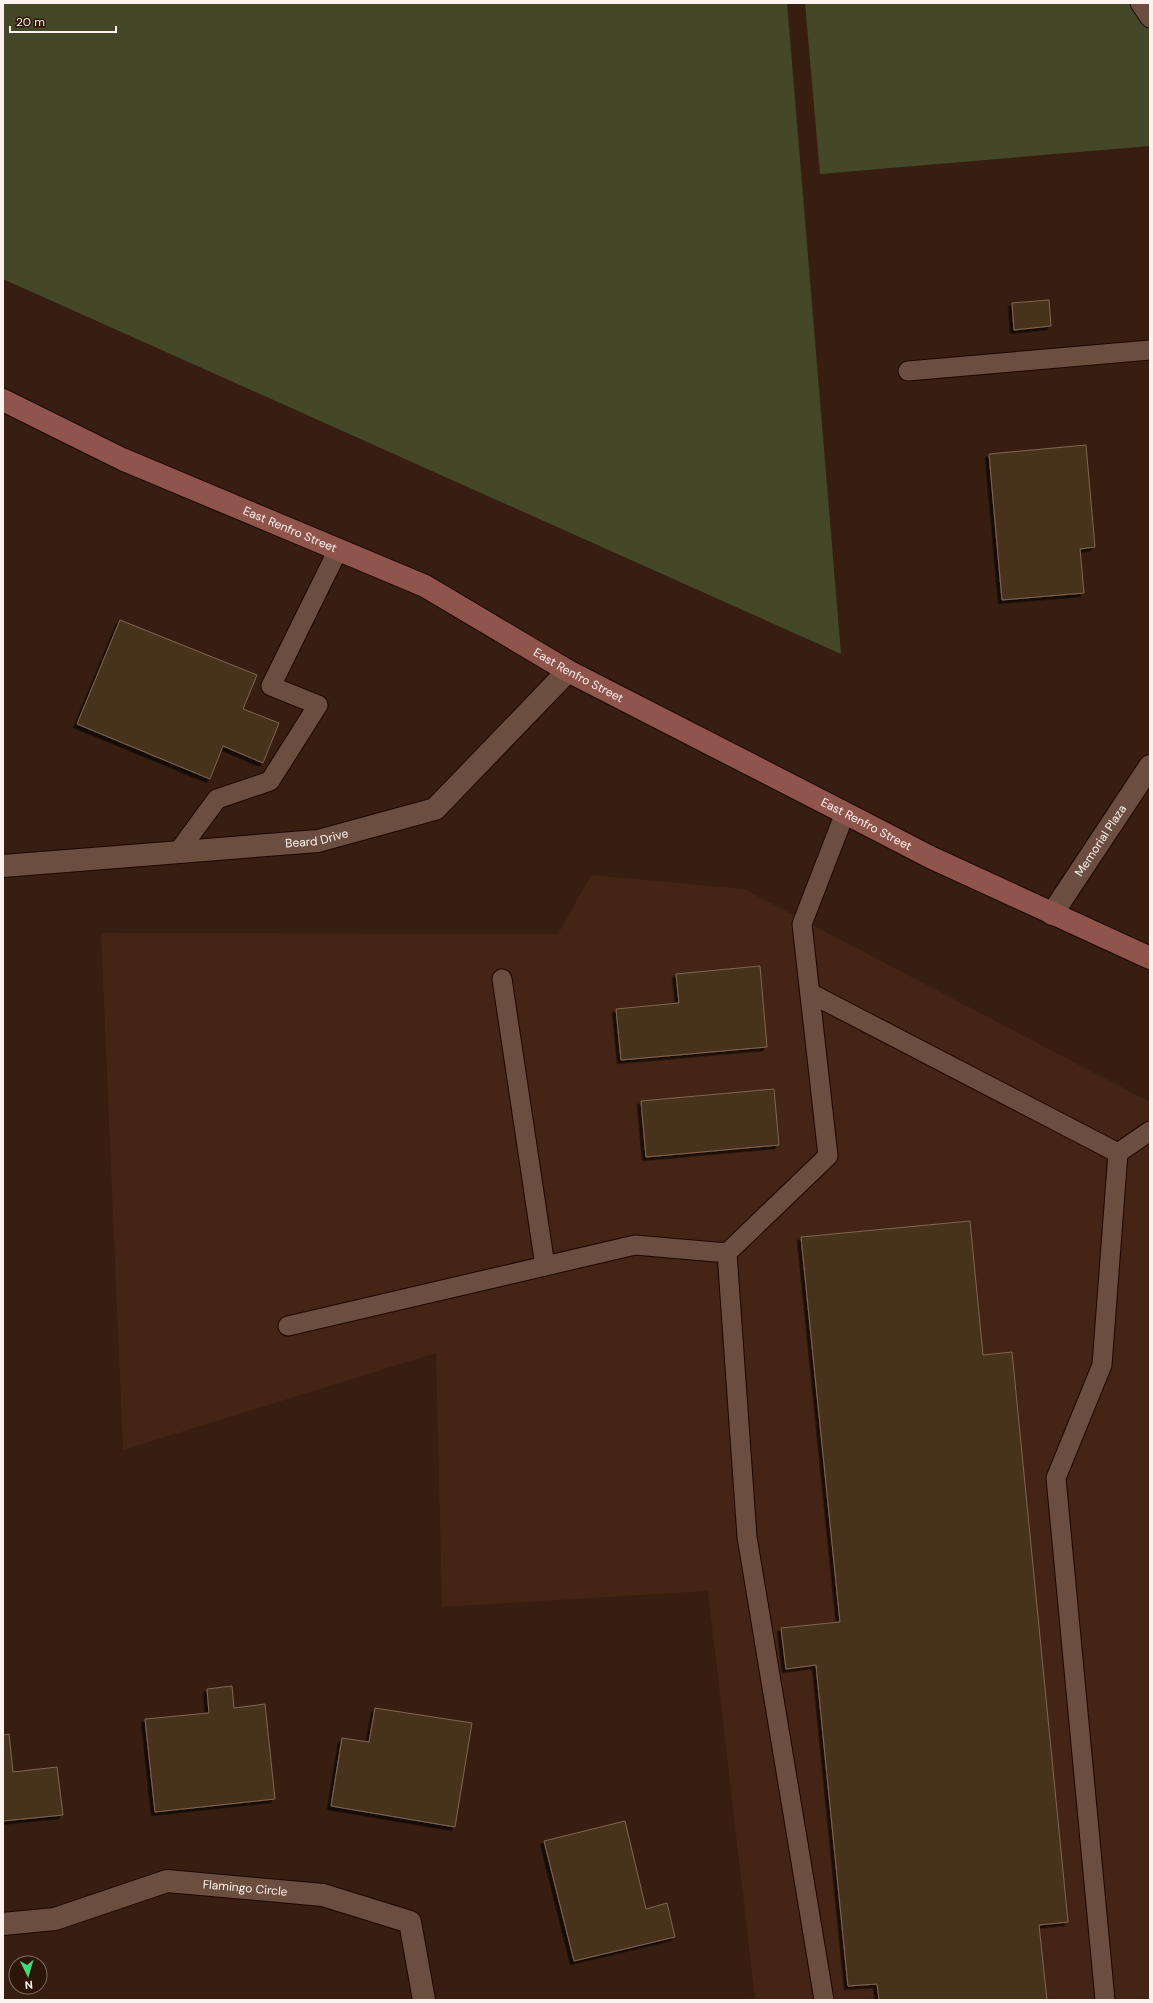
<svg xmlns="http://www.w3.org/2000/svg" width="1153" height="2003" font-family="'DM Sans',sans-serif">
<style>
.built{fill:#442414}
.green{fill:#444828}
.building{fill:#47311e;stroke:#806652;filter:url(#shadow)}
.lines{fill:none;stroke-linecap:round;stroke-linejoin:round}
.service-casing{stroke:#1d0700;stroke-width:21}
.minor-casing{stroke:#1d0700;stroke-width:24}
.secondary-casing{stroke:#1d0700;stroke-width:24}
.service{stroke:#6b4e40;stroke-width:19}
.minor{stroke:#6b4e40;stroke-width:22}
.secondary{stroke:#8f544c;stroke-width:22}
.labels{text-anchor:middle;stroke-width:3;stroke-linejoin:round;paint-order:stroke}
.street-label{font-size:12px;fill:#fdf2ed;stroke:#2d1508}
</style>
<defs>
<filter id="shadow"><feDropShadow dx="-3.5" dy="3.5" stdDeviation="0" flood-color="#0009"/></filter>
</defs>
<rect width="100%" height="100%" fill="#371e11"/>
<polygon class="built" points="591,875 744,889 1150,1102 1150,2000 755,2000 708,1591 442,1607 436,1353 123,1450 101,933 558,934"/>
<g class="green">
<polygon points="3,3 787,3 841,654 3,279"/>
<polygon points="805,3 1150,3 1150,146 820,174"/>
</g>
<g class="building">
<polygon points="1049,300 1051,326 1014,330 1012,303"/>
<polygon points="1086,445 1095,547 1080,549 1084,593 1002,600 989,454"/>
<polygon points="120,620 257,675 243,709 279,723 263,763 223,746 210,779 77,724"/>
<polygon points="760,966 767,1047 621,1060 616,1009 679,1003 676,974"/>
<polygon points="774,1089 779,1145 646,1157 641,1101"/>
<polygon points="970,1221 983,1355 1012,1352 1068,1922 1039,1925 1047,2000 879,2000 877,1984 848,1986 816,1665 786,1669 781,1628 840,1622 801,1237"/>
<polygon points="232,1686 234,1708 265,1704 275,1799 155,1812 145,1719 209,1713 207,1689"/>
<polygon points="375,1708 472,1723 455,1827 331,1806 342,1738 369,1742"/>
<polygon points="9,1734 13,1772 57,1767 63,1815 3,1821 3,1735"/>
<polygon points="625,1821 646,1909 667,1903 675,1937 574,1961 544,1841"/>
</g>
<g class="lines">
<defs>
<g id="service">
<polyline points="1140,3 1150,18"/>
<polyline points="908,371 1150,350"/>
<polyline points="178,852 217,799 270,781 318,705 271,686 338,550"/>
<polyline points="502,979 545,1266"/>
<polyline points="810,993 1118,1153"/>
<polyline points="288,1326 635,1245 727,1253"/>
<polyline points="824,2000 747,1537 727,1253 828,1156 802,924 845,813"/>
<polyline points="1105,2000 1056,1478 1102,1365 1118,1153 1150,1131"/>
</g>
<g id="minor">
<path id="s1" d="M3 866 318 841 435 809 568 671"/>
<path id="s2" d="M1052 914 1150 766"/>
<path id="s3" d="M3 1924 55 1919 167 1881 323 1895 410 1922 424 2000"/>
</g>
<g id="secondary">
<path id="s4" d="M3 400 122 459 425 586 568 671 845 813 930 857 1150 958"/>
</g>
</defs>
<use href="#service" class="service-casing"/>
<use href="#minor" class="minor-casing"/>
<use href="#secondary" class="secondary-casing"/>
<use href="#service" class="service"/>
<use href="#minor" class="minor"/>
<use href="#secondary" class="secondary"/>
</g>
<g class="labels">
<g class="street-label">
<text dy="4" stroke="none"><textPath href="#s4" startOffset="315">East Renfro Street</textPath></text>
<text dy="4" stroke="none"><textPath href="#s4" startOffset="639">East Renfro Street</textPath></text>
<text dy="4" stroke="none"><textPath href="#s4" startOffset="963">East Renfro Street</textPath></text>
<text dy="4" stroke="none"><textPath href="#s1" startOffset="315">Beard Drive</textPath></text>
<text dy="4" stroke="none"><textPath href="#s2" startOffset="88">Memorial Plaza</textPath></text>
<text dy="4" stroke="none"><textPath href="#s3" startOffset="249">Flamingo Circle</textPath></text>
</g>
</g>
<rect width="1153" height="2003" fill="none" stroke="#fdf2ed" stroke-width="8"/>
<g transform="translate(28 1975) rotate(175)"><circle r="19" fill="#2d1508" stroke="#806d64"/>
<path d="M0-3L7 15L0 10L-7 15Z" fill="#45d77a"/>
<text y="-6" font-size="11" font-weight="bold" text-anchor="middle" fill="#fdf2ed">N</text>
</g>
<path d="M10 26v6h106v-6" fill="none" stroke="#fdf2ed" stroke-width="2"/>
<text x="16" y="26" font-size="12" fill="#fdf2ed" stroke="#2d1508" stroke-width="3" paint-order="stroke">20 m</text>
</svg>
